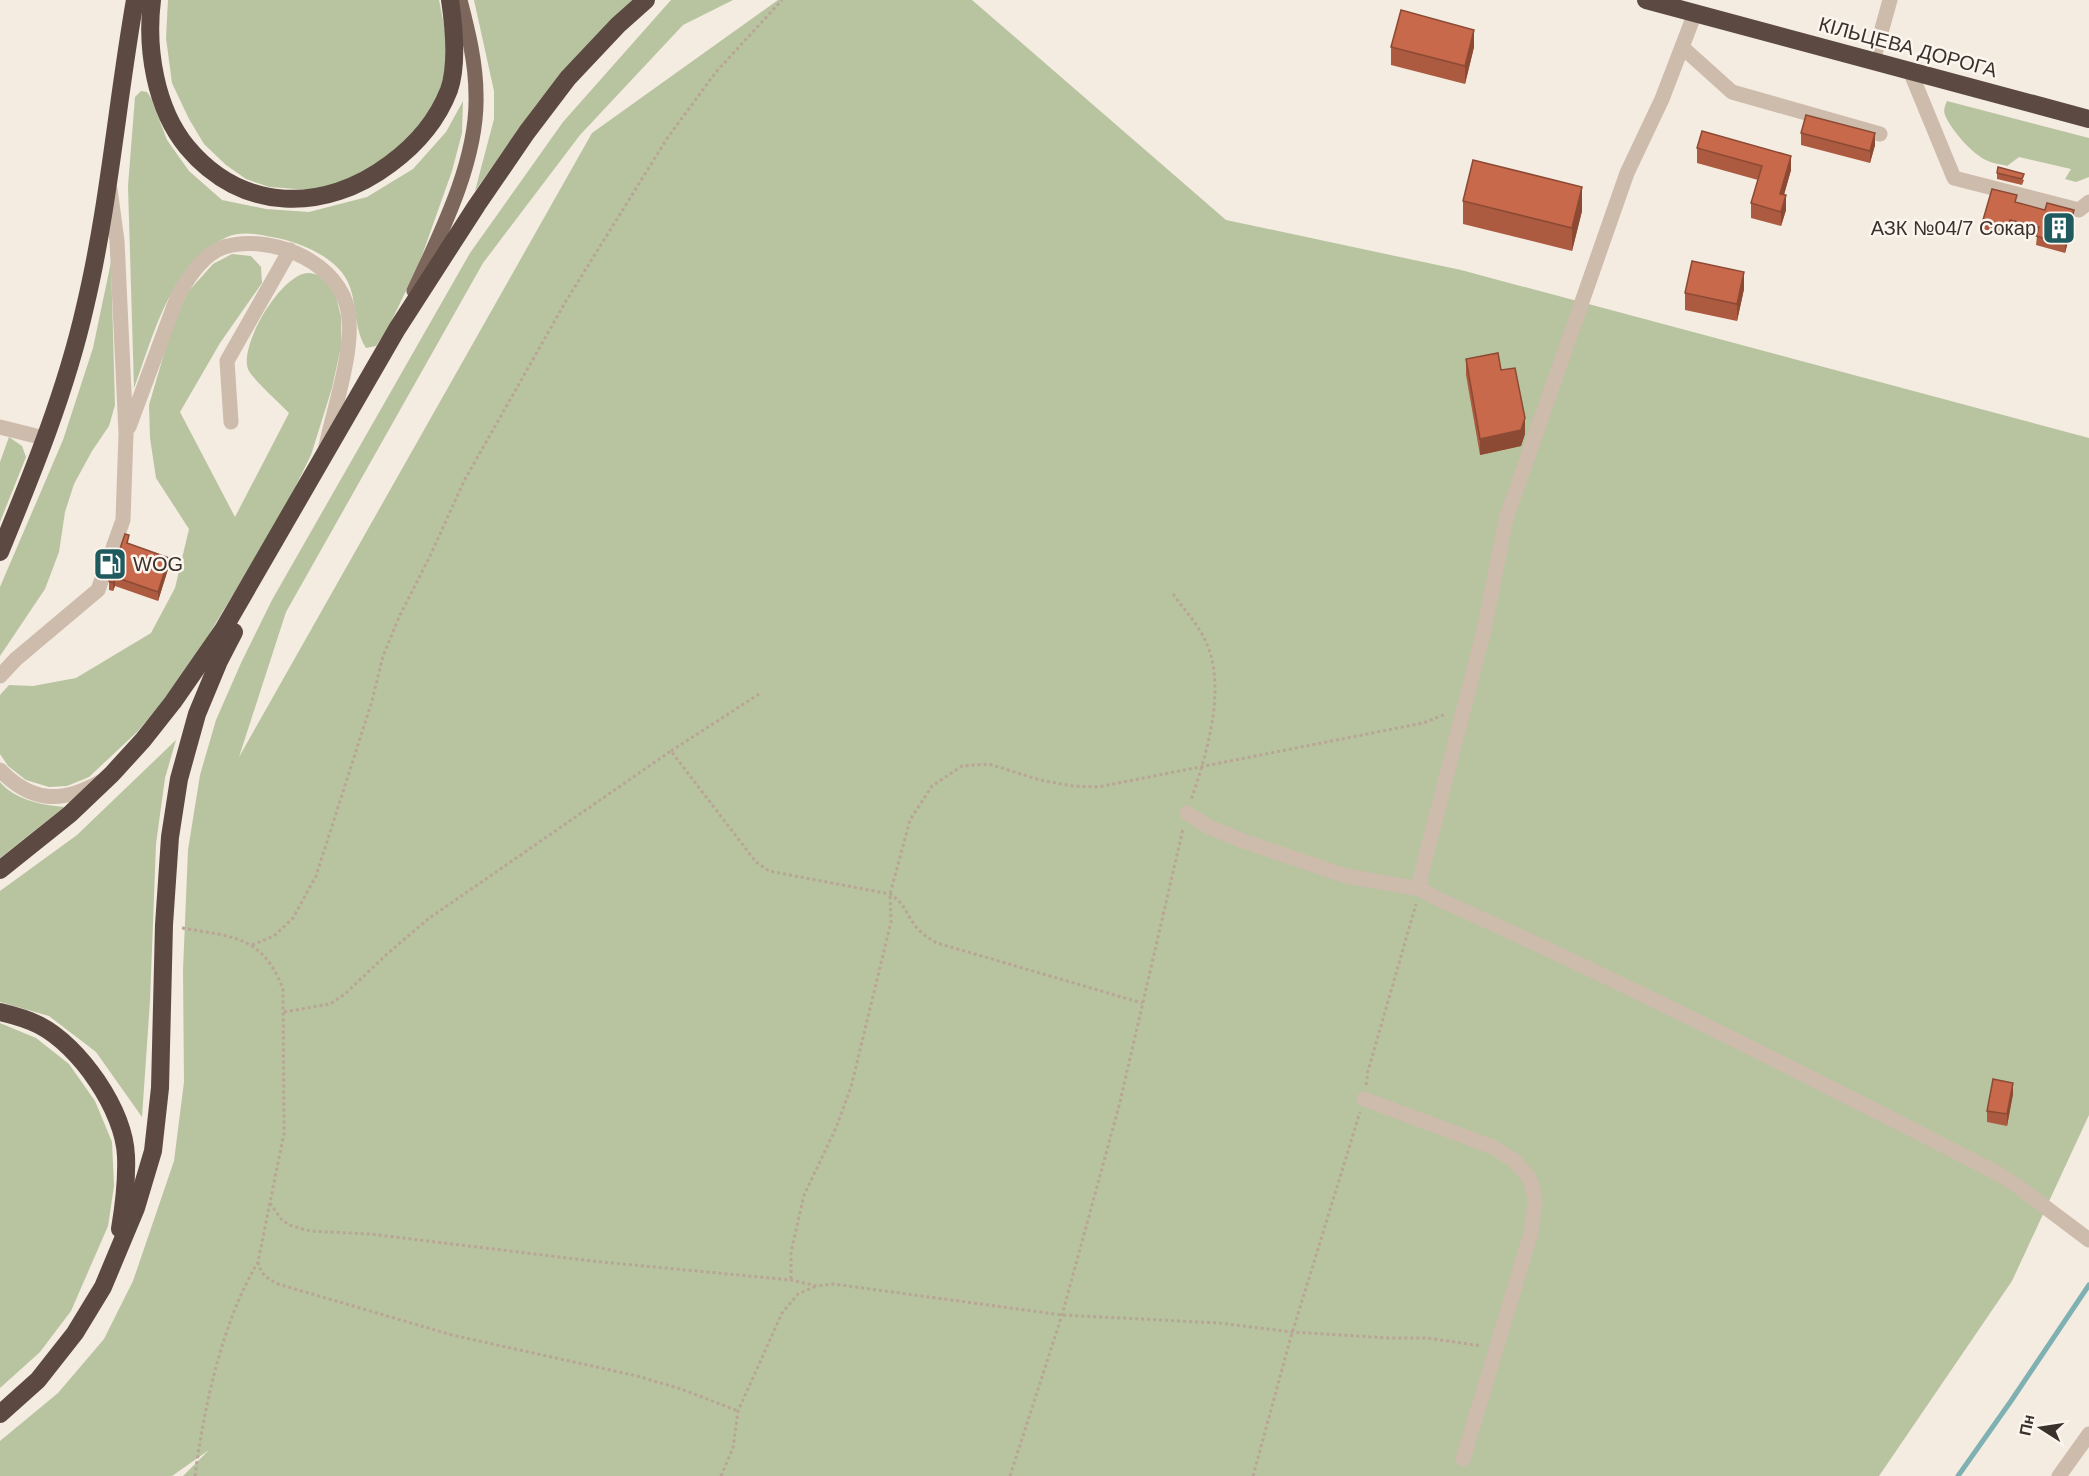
<svg xmlns="http://www.w3.org/2000/svg" width="2089" height="1476" font-family="Arial,sans-serif">
<style>
.green{fill:#b8c4a0}
.lines{fill:none;stroke-linecap:round;stroke-linejoin:round}
.stream{stroke:#7fb0b2;stroke-width:5}
.path{stroke:#b9a596;stroke-width:3;stroke-dasharray:3 3;stroke-linecap:butt}
.minor{stroke:#cdbbac;stroke-width:15}
.major{stroke:#7d675c;stroke-width:15}
.highway{stroke:#5c4a42;stroke-width:18}
.wall{fill:#ac5a40}
.shaded-wall{fill:#8c4a34}
.building{fill:#c8694b;stroke:#8c4a34;stroke-width:1.5}
.labels{text-anchor:middle;stroke-width:5;stroke-linejoin:round;paint-order:stroke}
.street-label{font-size:20px;fill:#3b302b;stroke:#fbf5ee}
.poi-label{font-size:20px;fill:#3b302b;stroke:#fbf5ee;text-anchor:end}
</style>
<rect width="100%" height="100%" fill="#f4ebe1"/>
<g class="green">
<polygon points="168,0 439,0 446,35 445,70 436,106 412,137 353,180 311,190 269,187 246,179 226,165 204,144 189,119 172,83 166,38"/>
<polygon points="474,0 636,0 564,72 536,105 475,191 494,119 494,91"/>
<polygon points="671,0 733,0 683,25 580,135 483,263 286,612 239,757 592,133 778,0 972,0 1226,220 1461,270 2089,438 2089,1115 2012,1281 1879,1476 183,1476 209,1450 172,1476 0,1476 0,1441 58,1393 104,1339 133,1281 174,1161 184,1082 183,970 188,850 200,775 216,720 241,663 272,600 470,253 563,122"/>
<path d="M141 91 147 92 151 98 167 140 189 171 222 200 266 209 309 212 367 197 413 169 446 132 463 101 462 133 452 171 419 264 388 328 376 346 366 348C350 323 361 291 338 268 321 251 295 241 272 237 258 234 241 231 227 237 170 264 154 334 134 388L128 186 135 97Z"/>
<path d="M1947 101 2089 138V177L2076 182 2065 179 2071 169 2019 157 2007 166C2001 164 1994 164 1988 161 1973 155 1951 130 1945 115 1943 110 1945 106 1947 101Z"/>
<path d="M232 254 251 256 261 267 262 283 220 343 180 412 235 517 289 413C280 403 252 379 248 369 239 345 281 274 308 273 312 273 317 275 321 275L336 296 341 317V347L332 388 311 455 285 508 205 641 172 690 137 732 89 777 67 786 49 787 26 780 8 766 0 754V695L9 685 33 686 76 678 151 633 175 588 189 529 156 478 150 438 149 405 173 323 187 293 213 264Z"/>
<polygon points="111,262 115,405 109,426 92,451 74,484 65,512 59,552 45,589 0,656 0,587 63,440 93,348"/>
<polygon points="9,437 22,446 26,457 0,522 0,462"/>
<polygon points="176,740 165,778 156,844 150,1001 142,1117 96,1052 49,1016 0,1002 0,891 77,835"/>
<path d="M0 782C15 800 42 805 64 807L0 858Z"/>
<polygon points="0,1023 36,1038 69,1064 95,1101 112,1142 114,1186 108,1226 71,1311 40,1352 0,1388"/>
</g>
<g class="lines">
<polyline class="stream" points="1958,1476 2011,1401 2089,1285"/>
<g class="path">
<path d="M1173 594C1183 608 1195 621 1203 636 1229 683 1207 753 1191 800"/>
<polyline points="671,751 759,694"/>
<path d="M182 928C233 937 262 935 283 989L284 1133 258 1262C261 1274 266 1278 278 1284L452 1335 637 1376 681 1389 738 1411"/>
<polyline points="252,945 274,936 293,918 316,876 372,701 383,656 400,615 430,556 464,481 566,301 668,137 716,72 782,0"/>
<path d="M284 1012 330 1004 345 994 387 954 428 919 671 751 756 862 769 871 890 894C906 904 906 915 917 928 923 935 930 939 937 943L1142 1003"/>
<polyline points="1366,1085 1368,1071 1416,904"/>
<polyline points="270,1203 281,1219 289,1225 310,1231 370,1234 592,1261 791,1280 817,1286 833,1284 1062,1315 1219,1323 1292,1332 1389,1338 1427,1338 1482,1346"/>
<polyline points="791,1279 791,1252 804,1195 836,1128 851,1087 891,922 890,894 910,820 932,786 962,766 989,764 1040,780 1073,786 1098,787 1423,723 1446,714"/>
<path d="M195 1476C204 1407 222 1322 258 1262"/>
<polyline points="721,1476 733,1448 738,1411 782,1313 798,1294 816,1286"/>
<polyline points="1010,1476 1062,1315 1119,1106 1183,829"/>
<polyline points="1253,1476 1290,1340 1360,1112"/>
</g>
<g class="minor">
<path d="M1695 13 1662 99 1627 173 1506 519 1484 630 1420 879V889L1438 899C1628 984 1812 1078 1997 1173L2016 1185 2089 1240"/>
<polyline points="1682,47 1732,92 1880,134"/>
<polyline points="1873,61 1890,0"/>
<polyline points="1910,71 1954,178 2079,210 2089,202"/>
<polyline points="231,422 227,361 290,250"/>
<polyline points="0,427 44,438"/>
<path d="M129 427 178 295C189 277 202 255 224 247 268 234 331 258 346 303 358 341 334 407 326 446"/>
<polyline points="0,676 16,659 98,590 123,520 126,434 117,241 110,189"/>
<path d="M0 770C31 802 61 804 100 782"/>
<polyline points="1187,813 1209,827 1243,841 1346,876 1420,889"/>
<polyline points="1364,1099 1493,1147 1515,1161 1529,1178 1533,1189 1535,1201 1531,1233 1463,1459"/>
<polyline points="2059,1476 2089,1434"/>
</g>
<path class="major" d="M414 291C441 233 478 160 476 95 476 63 468 31 460 0"/>
<g class="highway">
<path d="M152 0C146 48 155 108 187 147 242 213 325 213 390 164 416 145 437 121 449 90 458 64 454 27 450 0"/>
<polyline points="1646,0 2089,119"/>
<path d="M0 552C33 472 66 391 85 307 109 206 117 102 135 0"/>
<polyline points="0,870 70,814 112,774 143,740 173,702 223,630 397,329 477,205 527,132 568,78 618,25 646,0"/>
<path d="M0 1012C13 1015 27 1019 39 1025 80 1046 124 1110 126 1156 127 1180 124 1205 120 1229"/>
<polyline points="0,1414 38,1380 75,1333 103,1287 136,1208 153,1151 160,1088 164,925 170,837 179,779 197,714 219,661 234,632"/>
</g>
</g>
<g class="wall">
<polygon points="1391,47 1474,47 1465,84 1391,65"/>
<polygon points="1801,133 1875,145 1870,163 1801,145"/>
<polygon points="1697,148 1791,170 1784,195 1786,210 1781,226 1751,218 1751,203 1758,180 1697,163"/>
<polygon points="1997,173 2024,180 2022,185 1997,179"/>
<polygon points="1463,201 1582,211 1572,251 1463,224"/>
<polygon points="2017,202 2074,219 2065,253 2036,245 2037,236 2010,229 2008,236 1983,229 1983,220"/>
<polygon points="1744,289 1737,321 1685,310 1685,293"/>
<polygon points="1466,359 1501,370 1525,434 1521,446 1480,455 1466,375"/>
<polygon points="129,544 169,566 158,601 115,586 113,591 109,590 109,581"/>
<polygon points="2013,1094 2007,1126 1987,1122 1987,1111"/>
</g>
<g class="shaded-wall">
<polygon points="1474,30 1474,47 1465,84 1465,66"/>
<polygon points="1875,133 1875,145 1870,163 1870,151"/>
<polygon points="1791,156 1791,170 1780,208 1780,194"/>
<polygon points="1582,187 1582,211 1572,251 1572,228"/>
<polygon points="1786,195 1786,210 1781,226 1781,212"/>
<polygon points="2074,210 2074,219 2065,253 2065,244"/>
<polygon points="2010,220 2010,229 2008,236 2008,227"/>
<polygon points="1744,272 1744,289 1737,321 1737,304"/>
<polygon points="1525,418 1525,434 1521,446 1480,455 1480,439"/>
<polygon points="169,558 169,566 158,601 158,592"/>
<polygon points="115,577 115,586 113,591 113,583"/>
<polygon points="2013,1083 2013,1094 2007,1126 2007,1114"/>
</g>
<g class="building">
<polygon points="1401,10 1474,30 1465,66 1391,47"/>
<polygon points="1806,115 1875,133 1870,151 1801,133"/>
<polygon points="1702,131 1791,156 1780,194 1786,195 1781,212 1751,203 1762,166 1697,148"/>
<polygon points="1473,160 1582,187 1572,228 1463,201"/>
<polygon points="1998,167 2024,174 2022,179 1997,173"/>
<polygon points="1992,189 2017,195 2015,202 2045,210 2047,203 2074,210 2065,244 2036,236 2039,227 2010,220 2008,227 1983,220"/>
<polygon points="1692,261 1744,272 1737,304 1685,293"/>
<polygon points="1498,353 1501,370 1515,368 1525,418 1521,430 1480,439 1466,359"/>
<polygon points="125,534 129,535 127,543 169,558 158,592 115,577 113,583 109,581"/>
<polygon points="1993,1079 2013,1083 2007,1114 1987,1111"/>
</g>
<defs>
<symbol id="building-square" viewBox="-11 -11 22 22"><rect x="-9" y="-9" width="18" height="18" rx="4" fill="#1f5a5e" stroke="#fbf5ee"/><path d="M-4-6H4V6H1V3H-1V6H-4ZM-2.5-4.3h1.7v1.8h-1.7ZM.8-4.3h1.7v1.8H.8ZM-2.5-1h1.7V.8h-1.7ZM.8-1h1.7V.8H.8Z" fill="#fff"/></symbol>
<symbol id="fuel-square" viewBox="-11 -11 22 22"><rect x="-9" y="-9" width="18" height="18" rx="4" fill="#1f5a5e" stroke="#fbf5ee"/><path d="M-5.5-6h7V0h2V4h1.3V-2.5L3-4.5l.8-.8L6-3V5H2.5V1h-1V6h-7ZM-4.2-4.7v3.2H.2V-4.7Z" fill="#fff"/></symbol>
</defs>
<g fill-rule="evenodd">
<use href="#building-square" x="2040" y="209" width="38" height="38"/>
<use href="#fuel-square" x="91" y="545" width="38" height="38"/>
</g>
<g class="labels">
<g class="street-label">
<text transform="translate(1908 47) rotate(15)" y="7">КІЛЬЦЕВА ДОРОГА</text>
</g>
<g class="poi-label">
<text x="2036" y="235">АЗК №04/7 Сокар</text>
<text x="133" y="571" text-anchor="start">WOG</text>
</g>
</g>
<g transform="translate(2041 1428) rotate(282)" stroke="#fbf5ee" stroke-width="4.5" paint-order="stroke">
<path d="M0-4.5L10 22L0 15L-10 22Z" fill="#3b302b"/>
<text y="-9" font-size="16" font-weight="bold" text-anchor="middle" fill="#3b302b">Пн</text>
</g>
</svg>
